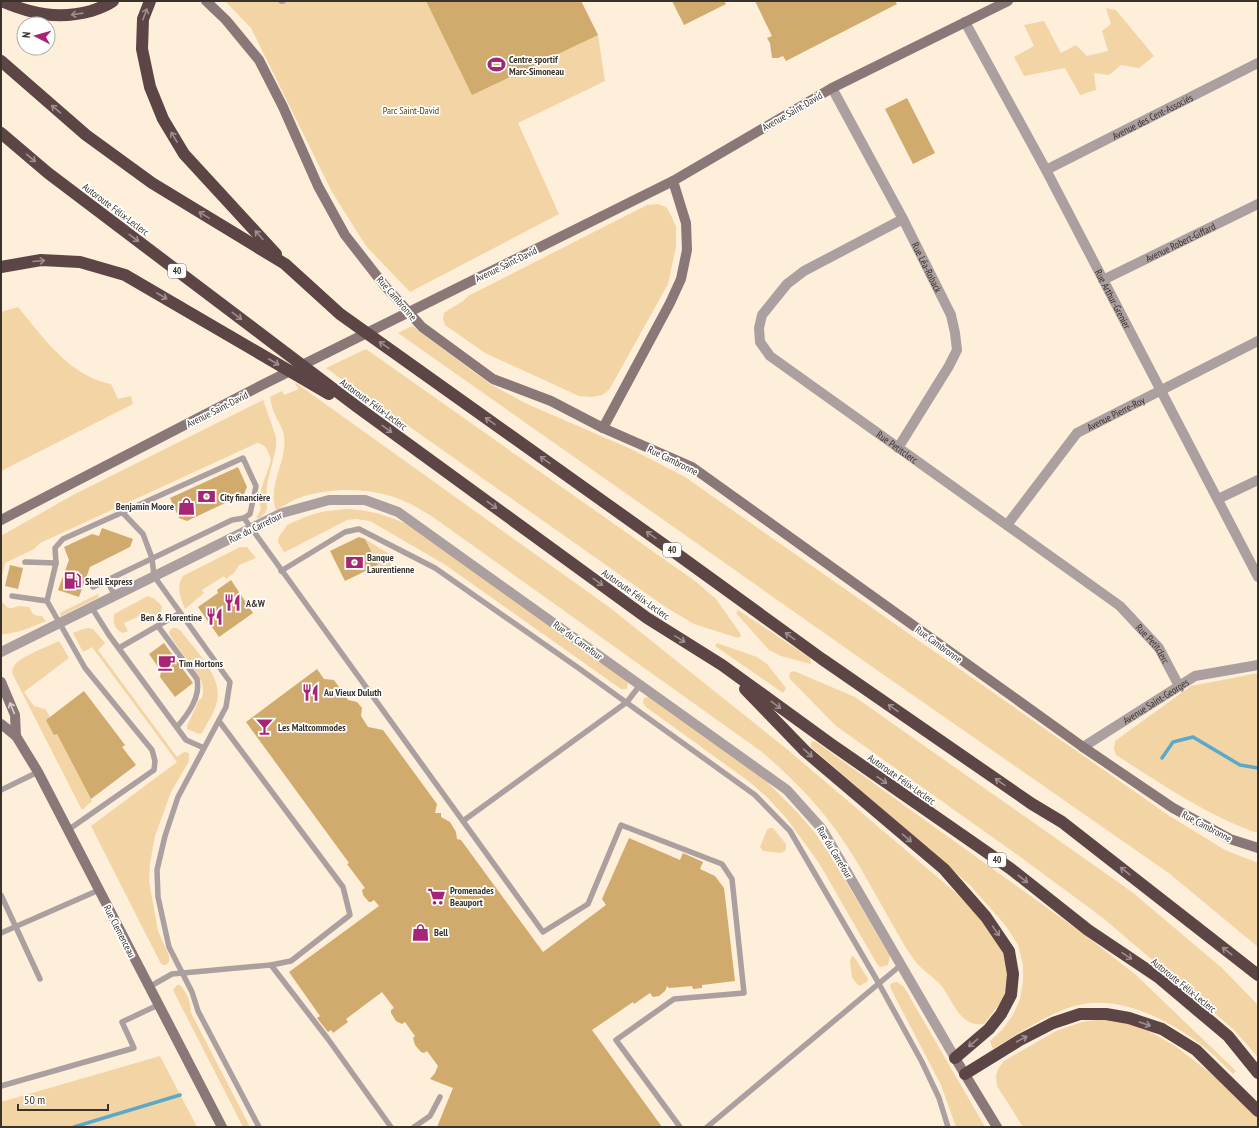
<svg xmlns="http://www.w3.org/2000/svg" width="1259" height="1128" font-family="'PT Sans Narrow',sans-serif">
<style>
.green{fill:#f3d4a4}
.lines{fill:none;stroke-linecap:round;stroke-linejoin:round}
.stream{stroke:#5aa9ca;stroke-width:3.5}
.building{fill:#d1aa6d}
.lane{stroke:#ab9f9f;stroke-width:5.5}
.street{stroke:#ab9f9f;stroke-width:10}
.secondary{stroke:#897877;stroke-width:10}
.highway{stroke:#5c4544;stroke-width:12}
.oneway{stroke:#9d8f8f}
.oneway2{stroke:#d6d0cf}
.labels{text-anchor:middle;stroke-width:3.5;stroke-linejoin:round;paint-order:stroke}
.shield{fill:#fff;stroke:#74706b;stroke-width:1}
.shield-label{font-size:9px;font-weight:bold;fill:#39332b}
.poi-label{font-size:10px;font-weight:bold;fill:#39332b;stroke:#fff;text-anchor:start}
.park-label{font-size:10px;fill:#573c0a;stroke:#fff}
.street-label{font-size:10px;fill:#39332b;stroke:#fff}
</style>
<rect width="100%" height="100%" fill="#fdefda"/>
<g class="green">
<polygon points="225,1 581,1 598,35 605,81 518,123 559,214 410,292 366,246 332,192 251,28"/>
<polygon points="1106,8 1116,10 1154,56 1139,68 1121,65 1109,75 1094,73 1096,90 1080,95 1065,68 1024,76 1014,57 1034,46 1024,25 1044,21 1061,53 1076,45 1087,56 1108,51 1102,31 1111,24"/>
<path d="M658 204 666 207 671 215 676 227V247L668 284 609 390 602 395 592 397 579 396 485 353 445 325 443 319 444 313C451 307 462 304 468 296L647 205Z"/>
<path d="M18 307C43 337 69 376 111 384L118 399 131 396 133 404 1 471V312Z"/>
<polygon points="412,326 490,384 527,404 631,449 685,477 1168,815 1225,850 1258,863 1258,947 1170,874 884,675 398,333"/>
<polygon points="366,349 695,581 716,599 740,633 741,636 738,638 694,624 667,608 326,368"/>
<path d="M296 383 609 607 788 750 956 893 981 919 998 944 1007 960 1009 986 1001 1002 984 1024C959 1028 953 999 940 984 932 976 922 970 915 961 906 949 898 934 890 920 870 885 851 848 826 817 807 793 784 771 762 752L430 515C422 511 414 505 406 502 374 487 334 487 301 497 292 500 284 506 276 510 267 484 288 461 284 436 283 428 277 420 274 412 272 408 271 402 270 397L282 391 284 395 299 389 295 384Z"/>
<path d="M263 400 276 437V448L267 484 266 501 267 508 265 513 260 518H256L261 509C255 497 268 473 271 460 268 452 267 444 257 443L40 543 34 549 5 563 1 580V536L73 495Z"/>
<path d="M350 509C376 511 394 518 417 529L628 681 627 689H621L444 564 370 521 356 519 347 520 287 551 284 552 278 542C278 534 284 532 287 525 311 514 323 510 350 509Z"/>
<polygon points="365,539 391,555 391,568 384,572 378,565"/>
<path d="M240 547H247L256 558 239 565 234 573 226 579 224 576 202 590 204 593 185 609C180 596 176 588 183 576Z"/>
<polygon points="98,594 99,597 61,616 60,613"/>
<path d="M148 596 155 599 162 606 161 614 152 619 148 612 124 623 128 631 123 633C114 629 113 623 114 614Z"/>
<path d="M1 601 8 608H12L19 606 29 607C32 614 34 616 42 616L46 621C31 627 17 634 1 634Z"/>
<polygon points="738,610 810,658 811,664 781,656 769,650 736,613"/>
<polygon points="88,628 93,629 105,643 98,650 177,757 184,752 189,753 189,761 171,792 155,836 150,864 149,881 158,931 169,956 169,962 166,965 163,965 160,962 91,826 177,762 92,647 83,652 73,633 83,629"/>
<path d="M173 628H177L181 631C195 650 223 677 217 701 215 712 207 723 202 733L199 734 187 729V726L199 700 202 698C204 690 203 684 199 677L171 637 169 633 170 630Z"/>
<path d="M59 641 69 658 24 692 34 706 45 709 50 717 46 720 57 734 91 799 92 801 82 810 13 675C12 672 12 669 14 666 19 657 49 646 59 641Z"/>
<polygon points="717,643 757,657 767,664 786,688 783,693 715,646"/>
<polygon points="794,671 855,697 1132,892 1222,968 1258,1005 1258,1057 1233,1029 1103,918 1019,856 836,726 790,679 789,674 791,672"/>
<path d="M1258 673V833C1207 816 1162 784 1116 755L1114 749 1115 741 1191 686Z"/>
<polygon points="648,697 653,698 759,774 798,813 815,833 832,858 890,956 888,965 880,967 877,964 819,863 787,819 768,798 751,783 646,707 643,703 644,698"/>
<path d="M812 741 816 742 1082 933 1136 975 1236 1071 1233 1074C1225 1066 1217 1058 1209 1051 1174 1022 1118 991 1071 1007 1044 1016 1018 1034 993 1049L990 1041 1002 1030 1013 1015 1020 999 1023 982V965L1018 945 1006 926 970 885 811 747V743Z"/>
<polygon points="770,828 773,828 786,844 786,850 781,853 763,851 760,847 767,830"/>
<polygon points="853,956 855,958 868,979 867,982 859,986 852,978 850,962 851,957"/>
<polygon points="897,982 904,987 985,1127 956,1127 941,1085 891,989 890,986 892,983"/>
<path d="M177 985H180C188 994 190 1001 191 1013L250 1127H243L173 990Z"/>
<polygon points="1103,1019 1126,1021 1152,1033 1175,1046 1225,1084 1258,1118 1258,1127 1023,1127 997,1086 996,1076 998,1069 1004,1061 1056,1031 1082,1022"/>
<polygon points="160,1056 197,1127 1,1127 1,1102"/>
</g>
<g class="lines">
<g class="stream">
<polyline points="1162,758 1173,742 1193,737 1240,765 1258,768"/>
<polyline points="74,1127 180,1095"/>
</g>
</g>
<g class="building">
<polygon points="426,1 581,1 598,35 472,95"/>
<polygon points="672,1 724,1 726,4 684,25"/>
<polygon points="755,1 895,1 897,4 786,61 783,56 778,58 772,58 770,43 767,38 772,36"/>
<polygon points="907,98 935,153 913,164 885,109"/>
<polygon points="238,467 247,487 244,494 187,521 179,518 170,498"/>
<polygon points="102,528 133,539 130,547 90,567 79,597 58,590 69,560 64,547 92,534 99,536"/>
<polygon points="359,537 365,539 378,565 345,581 330,551"/>
<polygon points="10,565 23,568 18,589 5,586"/>
<polygon points="231,580 253,613 219,637 198,607 218,593 217,590"/>
<polygon points="164,643 193,683 175,697 160,677 161,671 149,654"/>
<polygon points="317,669 324,679 334,680 348,700 357,702 362,708 361,716 368,727 383,730 437,804 435,813 441,813 441,817 450,822 456,832 457,839 461,840 543,952 606,905 602,899 629,838 680,860 683,853 703,862 700,869 715,876 724,888 735,981 702,985 702,988 693,989 692,986 669,988 667,986 665,991 659,996 653,997 650,993 634,1004 633,1002 592,1030 662,1127 437,1127 453,1088 430,1079 435,1073 438,1066 427,1051 424,1053 421,1052 415,1045 413,1038 415,1036 405,1022 402,1024 396,1021 391,1013 391,1010 394,1008 382,992 346,1019 348,1022 333,1033 331,1030 328,1032 317,1018 320,1016 289,972 379,906 374,900 371,902 369,902 363,895 362,890 365,888 347,864 349,863 246,722"/>
<polygon points="84,691 125,745 122,747 136,765 91,799 57,734 54,735 46,720"/>
</g>
<g class="lines">
<g class="lane">
<polyline points="281,1 283,1"/>
<polyline points="122,512 143,534 152,558 154,576 230,682 226,707 178,797 165,836 157,870 158,897 169,947 192,992 198,1011 259,1127"/>
<polyline points="25,562 56,563"/>
<polyline points="281,571 345,532 359,529 435,568 577,667 755,795 790,831 878,982 922,1062 939,1098 948,1127"/>
<polyline points="107,580 115,596"/>
<polyline points="93,587 232,520 244,518"/>
<polyline points="12,596 47,601"/>
<polyline points="92,608 109,635 186,740 204,748"/>
<path d="M158 626 197 679C201 697 188 714 177 727"/>
<polyline points="119,648 180,613"/>
<polyline points="1,790 38,772"/>
<polyline points="463,821 627,702 640,685"/>
<polyline points="68,830 154,770 155,761 152,750 85,668 47,601 56,563 55,548 63,539 243,458 256,486 250,514 244,518 543,932 588,904 621,825 722,864 732,879 744,993 674,999 616,1040 680,1127"/>
<polyline points="1,895 40,979"/>
<polyline points="1,933 99,890"/>
<polyline points="271,965 328,1039 391,1127"/>
<polyline points="149,987 172,974 271,965 291,961 350,915 343,887 219,721"/>
<polyline points="1,1086 134,1048 122,1022 158,1005"/>
<polyline points="414,1127 430,1116 440,1097"/>
<polyline points="707,1127 901,965"/>
</g>
<g class="street">
<path id="s1" d="M965 22 1046 170 1258 577"/>
<path id="s2" d="M832 88 903 219 951 315 955 333 957 350 949 366 898 448"/>
<path id="s3" d="M1046 170 1258 63"/>
<path id="s4" d="M903 219 804 271 787 284 762 315 759 328 760 342 770 356 1120 606 1159 648 1179 686"/>
<path id="s5" d="M1103 280 1258 204"/>
<polyline points="1218,499 1258,480"/>
<path id="s6" d="M1007 525 1077 433 1258 341"/>
<polyline points="1,652 282,513 329,500 365,500 398,512 787,790 822,829 955,1058"/>
<path id="s7" d="M1083 747 1195 676 1258 665"/>
</g>
<g class="secondary">
<polyline points="206,1 226,20 259,60 283,107 318,186 345,235 384,285 422,327 493,379 551,401 603,428 692,467 1083,747 1173,808 1230,839 1258,848"/>
<polyline points="603,428 670,303 681,279 687,250 686,223 673,181"/>
<polyline points="1,520 262,385 673,181 832,88 1008,1"/>
<polyline points="1,682 15,715 16,736"/>
<polyline points="1,724 16,736 38,772 222,1127"/>
<polyline points="955,1058 997,1127"/>
</g>
<g class="highway">
<path d="M1 1C32 14 58 20 91 11 100 8 106 6 113 1"/>
<polyline points="150,1 143,19 142,49 150,87 163,119 184,154 276,254"/>
<polyline points="1,61 86,135 152,183 285,264 340,314 677,554 822,659 1032,804 1062,822 1258,975"/>
<polyline points="1,133 48,173 356,406 647,618 722,665 831,744 1011,869 1088,930 1158,977 1228,1036 1258,1073"/>
<polyline points="1,267 41,260 80,262 125,275 329,394"/>
<polyline points="745,689 805,751 944,869 986,917 1009,951 1013,974 1011,995 1001,1014 989,1029 955,1058"/>
<polyline points="965,1074 1020,1040 1053,1023 1080,1014 1106,1014 1129,1018 1162,1029 1196,1050 1258,1111"/>
</g>
</g>
<defs><path id="oneway-shaft" d="M-6 0H5M1.5-3L5.5 0L1.5 3" fill="none" stroke-width="1.6" stroke-linecap="round" stroke-linejoin="round"/></defs>
<g class="oneway">
<use href="#oneway-shaft" transform="translate(77 14) rotate(172)"/>
<use href="#oneway-shaft" transform="translate(145 14) rotate(-70)"/>
<use href="#oneway-shaft" transform="translate(56 109) rotate(-140)"/>
<use href="#oneway-shaft" transform="translate(174 137) rotate(-121)"/>
<use href="#oneway-shaft" transform="translate(31 158) rotate(40)"/>
<use href="#oneway-shaft" transform="translate(204 215) rotate(-149)"/>
<use href="#oneway-shaft" transform="translate(259 235) rotate(-132)"/>
<use href="#oneway-shaft" transform="translate(134 238) rotate(37)"/>
<use href="#oneway-shaft" transform="translate(39 261) rotate(-5)"/>
<use href="#oneway-shaft" transform="translate(162 296) rotate(30)"/>
<use href="#oneway-shaft" transform="translate(237 316) rotate(37)"/>
<use href="#oneway-shaft" transform="translate(384 345) rotate(-145)"/>
<use href="#oneway-shaft" transform="translate(274 362) rotate(30)"/>
<use href="#oneway-shaft" transform="translate(490 421) rotate(-145)"/>
<use href="#oneway-shaft" transform="translate(387 429) rotate(36)"/>
<use href="#oneway-shaft" transform="translate(545 460) rotate(-145)"/>
<use href="#oneway-shaft" transform="translate(492 505) rotate(36)"/>
<use href="#oneway-shaft" transform="translate(651 535) rotate(-145)"/>
<use href="#oneway-shaft" transform="translate(598 582) rotate(36)"/>
<use href="#oneway-shaft" transform="translate(790 636) rotate(-144)"/>
<use href="#oneway-shaft" transform="translate(680 639) rotate(32)"/>
<use href="#oneway-shaft" transform="translate(776 705) rotate(36)"/>
<use href="#oneway-shaft" transform="translate(893 708) rotate(-145)"/>
<use href="#oneway-shaft" transform="translate(808 753) rotate(42)"/>
<use href="#oneway-shaft" transform="translate(882 780) rotate(35)"/>
<use href="#oneway-shaft" transform="translate(1000 782) rotate(-145)"/>
<use href="#oneway-shaft" transform="translate(907 838) rotate(41)"/>
<use href="#oneway-shaft" transform="translate(1125 871) rotate(-142)"/>
<use href="#oneway-shaft" transform="translate(1023 879) rotate(38)"/>
<use href="#oneway-shaft" transform="translate(996 931) rotate(55)"/>
<use href="#oneway-shaft" transform="translate(1227 951) rotate(-142)"/>
<use href="#oneway-shaft" transform="translate(1127 956) rotate(34)"/>
<use href="#oneway-shaft" transform="translate(1145 1024) rotate(19)"/>
<use href="#oneway-shaft" transform="translate(1022 1039) rotate(-28)"/>
<use href="#oneway-shaft" transform="translate(973 1043) rotate(140)"/>
</g>
<use class="oneway2" href="#oneway-shaft" transform="translate(12 708) rotate(-113)"/>
<defs>
<symbol id="stadium-bare" viewBox="-9 -9 18 18"><path d="M0-5a6.5 5 0 1 0 0 10a6.5 5 0 1 0 0-10ZM-3.5-1.8h7v3.6h-7Z" fill="#a62675" stroke="#fff" stroke-width="2.5" paint-order="stroke"/></symbol>
<symbol id="bank-bare" viewBox="-9 -9 18 18"><path d="M-6-4H6V4H-6ZM0-2.3a2.3 2.3 0 1 0 0 4.6a2.3 2.3 0 1 0 0-4.6Z" fill="#a62675" stroke="#fff" stroke-width="2.5" paint-order="stroke"/></symbol>
<symbol id="shop-bare" viewBox="-9 -9 18 18"><path d="M-5-2.5h2.3a2.7 3.5 0 0 1 5.4 0H5L5.5 6h-11ZM-1.5-2.5h3a1.5 2.3 0 0 0-3 0Z" fill="#a62675" stroke="#fff" stroke-width="2.5" paint-order="stroke"/></symbol>
<symbol id="fuel-bare" viewBox="-9 -9 18 18"><path d="M-5.5-6h7V0h2V4h1.3V-2.5L3-4.5l.8-.8L6-3V5H2.5V1h-1V6h-7ZM-4.2-4.7v3.2H.2V-4.7Z" fill="#a62675" stroke="#fff" stroke-width="2.5" paint-order="stroke"/></symbol>
<symbol id="restaurant-bare" viewBox="-9 -9 18 18"><path d="M-5-6h1v4h1v-4h1v4h1v-4h1v5L-1.5 .5V6h-2V.5L-5-1ZM5-6V6H3V1.5H1.5Q1.5-4 5-6Z" fill="#a62675" stroke="#fff" stroke-width="2.5" paint-order="stroke"/></symbol>
<symbol id="cafe-bare" viewBox="-9 -9 18 18"><path d="M-5.5-4.5H6V0H3Q3 3.5 0 3.5H-2.5Q-5.5 3.5-5.5 0ZM3-3.2v2h1.7v-2ZM-6 4.5H4V6H-6Z" fill="#a62675" stroke="#fff" stroke-width="2.5" paint-order="stroke"/></symbol>
<symbol id="bar-bare" viewBox="-9 -9 18 18"><path d="M-6-5H6L.8 .8V4.5H3.5V6h-7V4.5H-.8V.8Z" fill="#a62675" stroke="#fff" stroke-width="2.5" paint-order="stroke"/></symbol>
<symbol id="supermarket-bare" viewBox="-9 -9 18 18"><path d="M-6-5.5h2.5l.6 2H6L4.5 2H-2.5L-4.4-4H-6ZM-1.5 3.2a1.3 1.3 0 1 0 .1 0ZM3 3.2a1.3 1.3 0 1 0 .1 0Z" fill="#a62675" stroke="#fff" stroke-width="2.5" paint-order="stroke"/></symbol>
</defs>
<g fill-rule="evenodd">
<use href="#stadium-bare" x="484" y="52" width="25" height="25"/>
<use href="#bank-bare" x="194" y="484" width="25" height="25"/>
<use href="#shop-bare" x="174" y="494" width="25" height="25"/>
<use href="#bank-bare" x="342" y="550" width="25" height="25"/>
<use href="#fuel-bare" x="60" y="568" width="25" height="25"/>
<use href="#restaurant-bare" x="220" y="590" width="25" height="25"/>
<use href="#restaurant-bare" x="202" y="604" width="25" height="25"/>
<use href="#cafe-bare" x="154" y="650" width="25" height="25"/>
<use href="#restaurant-bare" x="298" y="680" width="25" height="25"/>
<use href="#bar-bare" x="252" y="714" width="25" height="25"/>
<use href="#supermarket-bare" x="424" y="884" width="25" height="25"/>
<use href="#shop-bare" x="408" y="920" width="25" height="25"/>
</g>
<g class="labels">
<g class="shield">
<rect x="168" y="264" width="18" height="14" rx="3"/>
<rect x="663" y="543" width="18" height="14" rx="3"/>
<rect x="988" y="853" width="18" height="14" rx="3"/>
</g>
<g class="shield-label">
<text x="177" y="274">40</text>
<text x="672" y="553">40</text>
<text x="997" y="863">40</text>
</g>
<g class="poi-label">
<text x="509" y="63">Centre sportif<tspan x="509" dy="12">Marc-Simoneau</tspan></text>
<text x="220" y="501">City financière</text>
<text x="174" y="510" text-anchor="end">Benjamin Moore</text>
<text x="367" y="561">Banque<tspan x="367" dy="12">Laurentienne</tspan></text>
<text x="85" y="585">Shell Express</text>
<text x="246" y="607">A&amp;W</text>
<text x="202" y="621" text-anchor="end">Ben &amp; Florentine</text>
<text x="179" y="667">Tim Hortons</text>
<text x="324" y="696">Au Vieux Duluth</text>
<text x="278" y="731">Les Maltcommodes</text>
<text x="450" y="894">Promenades<tspan x="450" dy="12">Beauport</tspan></text>
<text x="434" y="936">Bell</text>
</g>
<g class="park-label">
<text x="411" y="114">Parc Saint-David</text>
</g>
<g class="street-label">
<text transform="translate(792 111) rotate(-30)" y="4">Avenue Saint-David</text>
<text dy="4" stroke="none"><textPath href="#s3" startOffset="119">Avenue des Cent-Associés</textPath></text>
<text transform="translate(116 209) rotate(37)" y="4">Autoroute Félix-Leclerc</text>
<text dy="4" stroke="none"><textPath href="#s5" startOffset="86">Avenue Robert-Giffard</textPath></text>
<text transform="translate(506 264) rotate(-26)" y="4">Avenue Saint-David</text>
<text dy="4" stroke="none"><textPath href="#s2" startOffset="203">Rue Léa-Roback</textPath></text>
<text transform="translate(397 298) rotate(49)" y="4">Rue Cambronne</text>
<text dy="4" stroke="none"><textPath href="#s1" startOffset="314">Rue Arthur-Grenier</textPath></text>
<text transform="translate(374 404) rotate(36)" y="4">Autoroute Félix-Leclerc</text>
<text transform="translate(217 409) rotate(-27)" y="4">Avenue Saint-David</text>
<text dy="4" stroke="none"><textPath href="#s6" startOffset="159">Avenue Pierre-Roy</textPath></text>
<text dy="4" stroke="none"><textPath href="#s4" startOffset="374">Rue Petitclerc</textPath></text>
<text transform="translate(673 460) rotate(26)" y="4">Rue Cambronne</text>
<text transform="translate(255 527) rotate(-26)" y="4">Rue du Carrefour</text>
<text transform="translate(636 594) rotate(35)" y="4">Autoroute Félix-Leclerc</text>
<text transform="translate(578 640) rotate(36)" y="4">Rue du Carrefour</text>
<text transform="translate(939 644) rotate(36)" y="4">Rue Cambronne</text>
<text dy="4" stroke="none"><textPath href="#s4" startOffset="698">Rue Petitclerc</textPath></text>
<text dy="4" stroke="none"><textPath href="#s7" startOffset="86">Avenue Saint-Georges</textPath></text>
<text transform="translate(902 779) rotate(35)" y="4">Autoroute Félix-Leclerc</text>
<text transform="translate(1207 826) rotate(28)" y="4">Rue Cambronne</text>
<text transform="translate(835 852) rotate(59)" y="4">Rue du Carrefour</text>
<text transform="translate(120 931) rotate(63)" y="4">Rue Clemenceau</text>
<text transform="translate(1184 985) rotate(39)" y="4">Autoroute Félix-Leclerc</text>
</g>
</g>
<rect width="1259" height="1128" fill="none" stroke="#39332b" stroke-width="4"/>
<g transform="translate(36 36) rotate(276)"><circle r="19" fill="#ffffff" stroke="#b0adaa"/>
<path d="M0-3L7 15L0 10L-7 15Z" fill="#a62675"/>
<text y="-6" font-size="11" font-weight="bold" text-anchor="middle" fill="#39332b">N</text>
</g>
<path d="M18 1104v6h90v-6" fill="none" stroke="#39332b" stroke-width="2"/>
<text x="24" y="1104" font-size="12" fill="#39332b" stroke="#ffffff" stroke-width="3" paint-order="stroke">50 m</text>
</svg>
